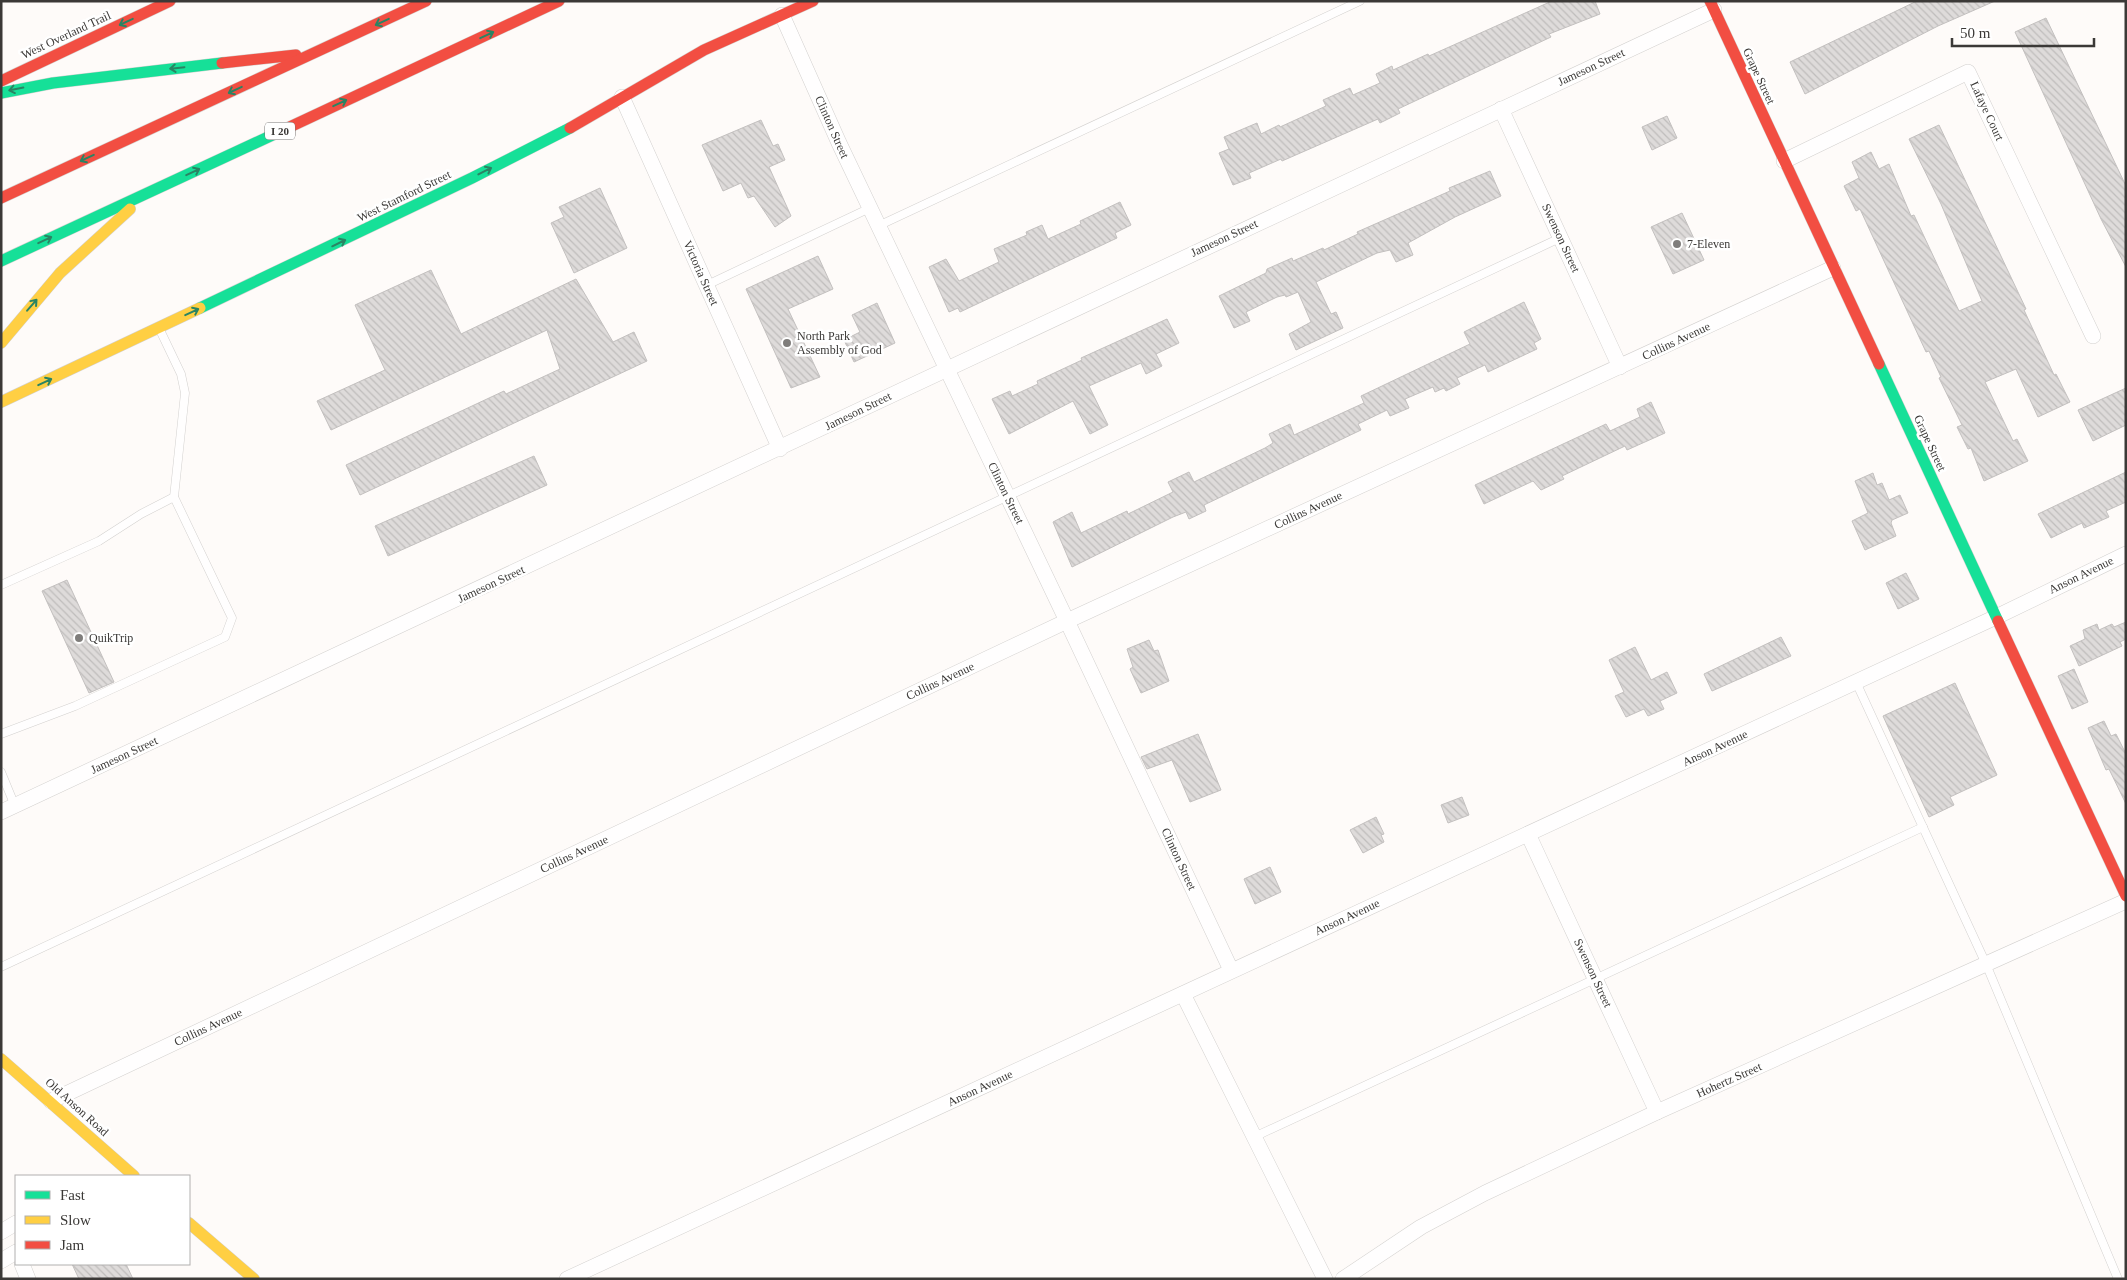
<svg xmlns="http://www.w3.org/2000/svg" width="2127" height="1280" font-family="Georgia,serif">
<style>
.building{fill:url(#building-back-hatch);stroke:#c3c0bf}
.lines{fill:none;stroke-linecap:round;stroke-linejoin:round}
.lane-casing{stroke:#d3d1cf;stroke-width:9}
.street-casing{stroke:#d3d1cf;stroke-width:16}
.fast-casing{stroke:#d3d1cf;stroke-width:12}
.slow-casing{stroke:#d3d1cf;stroke-width:12}
.jam-casing{stroke:#d3d1cf;stroke-width:12}
.lane{stroke:#fffefe;stroke-width:8}
.street{stroke:#fffefe;stroke-width:15}
.fast{stroke:#16e098;stroke-width:11}
.slow{stroke:#ffcf43;stroke-width:11}
.jam{stroke:#f24e42;stroke-width:11}
.oneway{stroke:#2a8463}
.poi-dot{fill:#7f7d7b;stroke:#fff;stroke-width:2}
.labels{text-anchor:middle;stroke-width:5;stroke-linejoin:round;paint-order:stroke}
.shield{fill:#fff;stroke:#767473;stroke-width:1}
.shield-label{font-size:11px;font-weight:bold;fill:#3b3937}
.street-label{font-size:12px;fill:#3b3937;stroke:#fff}
.poi-label{font-size:12px;fill:#3b3937;stroke:#fff;text-anchor:start}
</style>
<defs>
<pattern id="building-back-hatch" width="6" height="6" patternUnits="userSpaceOnUse" patternTransform="scale(1.25)"><rect width="6" height="6" fill="#dedbda"/><path d="M-1 5l2 2M0 0l6 6M5-1l2 2" fill="none" stroke="#bfbdbc"/></pattern>
</defs>
<rect width="100%" height="100%" fill="#fefbf9"/>
<g class="building">
<polygon points="1552,1 1595,1 1600,14 1549,34 1551,37 1398,109 1400,113 1380,123 1378,119 1282,161 1281,159 1249,173 1251,178 1233,185 1219,153 1229,149 1224,137 1257,123 1261,134 1279,125 1280,127 1326,106 1323,100 1350,88 1353,95 1380,83 1376,74 1392,66 1393,70 1428,54 1429,56"/>
<polygon points="1917,1 1995,1 1938,26 1805,94 1790,62"/>
<polygon points="2046,18 2126,186 2126,267 2101,219 2015,32"/>
<polygon points="1667,116 1677,138 1652,150 1642,127"/>
<polygon points="761,120 773,146 778,144 785,160 769,167 791,216 775,227 754,196 748,198 741,183 723,191 702,145"/>
<polygon points="1939,125 2026,309 2024,310 2054,375 2056,374 2070,402 2038,417 2016,369 1985,382 2013,441 2017,439 2028,461 1984,481 1971,448 1968,449 1957,427 1962,425 1939,378 1941,377 1929,351 1926,352 1860,209 1856,211 1844,186 1859,178 1852,162 1871,152 1879,169 1889,164 1911,216 1914,215 1959,311 1982,301 1941,204 1909,139"/>
<polygon points="1490,171 1501,196 1455,217 1408,243 1413,255 1396,262 1390,250 1377,253 1316,282 1331,314 1336,312 1343,328 1296,350 1289,334 1311,322 1298,292 1286,297 1285,295 1277,297 1246,312 1250,321 1234,328 1219,296 1266,273 1267,269 1292,258 1293,261 1323,248 1324,250 1358,234 1357,232 1450,191 1449,188"/>
<polygon points="600,188 627,248 574,273 551,223 564,217 559,207"/>
<polygon points="1120,202 1131,225 1115,233 1117,238 960,312 958,308 949,312 929,267 946,259 959,281 999,262 994,249 1027,235 1026,232 1042,225 1048,239 1081,224 1080,221"/>
<polygon points="1682,213 1704,260 1673,274 1651,227"/>
<polygon points="818,256 833,289 788,309 820,377 791,388 746,289"/>
<polygon points="431,270 461,334 576,279 613,342 634,332 647,361 360,495 346,465 504,391 506,394 560,369 547,330 331,430 317,401 385,370 355,305"/>
<polygon points="1524,302 1541,339 1534,343 1537,349 1488,372 1485,365 1457,378 1460,384 1446,391 1444,388 1435,392 1433,387 1405,399 1409,408 1390,416 1387,410 1358,424 1361,430 1204,505 1206,511 1189,519 1186,512 1173,517 1072,567 1053,522 1072,512 1081,533 1127,511 1128,514 1173,492 1168,482 1189,472 1194,482 1265,448 1273,443 1269,434 1290,424 1294,435 1364,403 1361,396 1470,344 1464,332"/>
<polygon points="877,303 895,343 854,362 844,340 860,332 852,315"/>
<polygon points="1167,319 1179,343 1156,354 1162,366 1146,374 1141,363 1089,386 1108,425 1090,434 1073,401 1009,434 992,399 1010,391 1012,396 1038,384 1037,381 1082,360 1081,358"/>
<polygon points="2126,388 2126,425 2093,441 2078,410"/>
<polygon points="1651,402 1665,433 1627,450 1625,446 1562,476 1564,479 1541,490 1533,481 1484,504 1475,485 1606,424 1610,431 1640,417 1637,409"/>
<polygon points="534,456 547,485 388,556 375,526"/>
<polygon points="2126,472 2126,502 2106,511 2109,517 2084,528 2082,523 2051,538 2038,514"/>
<polygon points="1873,473 1877,485 1882,483 1889,500 1900,495 1908,513 1892,520 1891,523 1896,536 1865,550 1852,521 1868,513 1855,481"/>
<polygon points="1906,573 1919,599 1898,609 1886,583"/>
<polygon points="67,580 114,682 89,693 42,591"/>
<polygon points="2126,622 2126,639 2120,642 2122,646 2079,666 2070,646 2085,639 2083,630 2097,624 2099,630 2112,624 2114,627"/>
<polygon points="1781,637 1791,656 1712,691 1704,674"/>
<polygon points="1149,640 1154,651 1158,650 1169,681 1141,693 1130,669 1133,667 1127,649"/>
<polygon points="1635,647 1651,680 1667,672 1677,693 1660,701 1664,709 1648,716 1644,709 1626,717 1615,696 1624,692 1609,660"/>
<polygon points="2074,669 2088,702 2072,709 2058,676"/>
<polygon points="1955,683 1997,775 1950,797 1954,805 1929,817 1883,716"/>
<polygon points="2104,721 2111,736 2116,734 2126,754 2126,804 2109,769 2106,770 2088,728"/>
<polygon points="1198,734 1221,790 1190,802 1172,760 1147,769 1141,757"/>
<polygon points="1462,797 1469,815 1448,823 1441,805"/>
<polygon points="1376,817 1384,834 1381,835 1384,842 1363,853 1350,830"/>
<polygon points="1270,867 1281,892 1255,904 1244,879"/>
<polygon points="72,1264 126,1264 133,1279 79,1279"/>
</g>
<g class="lines">
<defs>
<g id="lane">
<polyline points="878,226 1360,1"/>
<polyline points="707,285 870,208"/>
<polyline points="1,585 99,541 141,514 174,497 185,393 181,374 159,328"/>
<polyline points="1856,682 1986,964 2118,1279"/>
<polyline points="1,734 75,706 225,637 232,618 174,497"/>
<polyline points="1,772 15,806"/>
<polyline points="1,967 1560,238"/>
<polyline points="1254,1137 1923,827"/>
</g>
<g id="street">
<polyline points="782,15 839,143 1067,621 1231,970"/>
<polyline points="622,97 780,449"/>
<polyline points="1501,109 1620,367"/>
<polyline points="1784,161 1968,72 2093,336"/>
<polyline points="1,812 1714,10"/>
<polyline points="1528,834 1657,1112"/>
<polyline points="1183,994 1325,1279"/>
<polyline points="51,1101 1067,621 1833,268"/>
<polyline points="1,1232 16,1223"/>
<polyline points="1,1261 16,1252"/>
<polyline points="22,1264 28,1279"/>
<polyline points="567,1279 1996,617 2126,554"/>
<polyline points="1343,1279 1421,1227 1485,1193 1657,1112 2126,901"/>
</g>
<g id="fast">
<polyline points="1,93 53,83 222,63"/>
<polyline points="1,261 279,132"/>
<polyline points="200,308 472,178 570,128"/>
<polyline points="1879,364 1998,621"/>
</g>
<g id="slow">
<polyline points="1,343 60,273 130,209"/>
<polyline points="1,402 200,308"/>
<polyline points="1,1059 134,1176"/>
<polyline points="189,1223 254,1279"/>
</g>
<g id="jam">
<polyline points="1710,1 1879,364"/>
<polyline points="222,63 296,55"/>
<polyline points="1,81 170,1"/>
<polyline points="570,128 704,50 813,1"/>
<polyline points="279,132 559,1"/>
<polyline points="1,198 426,1"/>
<polyline points="1998,621 2126,896"/>
</g>
</defs>
<use href="#lane" class="lane-casing"/>
<use href="#street" class="street-casing"/>
<use href="#fast" class="fast-casing"/>
<use href="#slow" class="slow-casing"/>
<use href="#jam" class="jam-casing"/>
<use href="#lane" class="lane"/>
<use href="#street" class="street"/>
<use href="#fast" class="fast"/>
<use href="#slow" class="slow"/>
<use href="#jam" class="jam"/>
</g>
<defs><path id="oneway-shaft" d="M-6 0H5M1.5-3L5.5 0L1.5 3" fill="none" stroke-width="1.6" stroke-linecap="round" stroke-linejoin="round" transform="scale(1.25)"/></defs>
<g class="oneway">
<use href="#oneway-shaft" transform="translate(126 22) rotate(155)"/>
<use href="#oneway-shaft" transform="translate(382 22) rotate(155)"/>
<use href="#oneway-shaft" transform="translate(487 35) rotate(-25)"/>
<use href="#oneway-shaft" transform="translate(177 68) rotate(174)"/>
<use href="#oneway-shaft" transform="translate(16 89) rotate(169)"/>
<use href="#oneway-shaft" transform="translate(235 90) rotate(155)"/>
<use href="#oneway-shaft" transform="translate(340 103) rotate(-25)"/>
<use href="#oneway-shaft" transform="translate(87 158) rotate(155)"/>
<use href="#oneway-shaft" transform="translate(485 171) rotate(-27)"/>
<use href="#oneway-shaft" transform="translate(193 172) rotate(-25)"/>
<use href="#oneway-shaft" transform="translate(45 240) rotate(-25)"/>
<use href="#oneway-shaft" transform="translate(339 243) rotate(-26)"/>
<use href="#oneway-shaft" transform="translate(32 305) rotate(-49)"/>
<use href="#oneway-shaft" transform="translate(192 312) rotate(-25)"/>
<use href="#oneway-shaft" transform="translate(45 382) rotate(-25)"/>
</g>
<g class="poi-dot">
<circle cx="1677" cy="244" r="5"/>
<circle cx="787" cy="343" r="5"/>
<circle cx="79" cy="638" r="5"/>
</g>
<g class="labels">
<rect class="shield" x="265" y="122.5" width="30" height="17" rx="4"/>
<g class="shield-label">
<text x="280" y="135">I 20</text>
</g>
<g class="street-label">
<text transform="translate(66 35) rotate(-25)" y="4">West Overland Trail</text>
<text transform="translate(1591 67) rotate(-25)" y="4">Jameson Street</text>
<text transform="translate(1759 76) rotate(65)" y="4">Grape Street</text>
<text transform="translate(1987 111) rotate(65)" y="4">Lafaye Court</text>
<text transform="translate(832 127) rotate(66)" y="4">Clinton Street</text>
<text transform="translate(404 196) rotate(-26)" y="4">West Stamford Street</text>
<text transform="translate(1224 238) rotate(-25)" y="4">Jameson Street</text>
<text transform="translate(1561 238) rotate(65)" y="4">Swenson Street</text>
<text transform="translate(701 273) rotate(66)" y="4">Victoria Street</text>
<text transform="translate(1676 341) rotate(-25)" y="4">Collins Avenue</text>
<text transform="translate(858 411) rotate(-26)" y="4">Jameson Street</text>
<text transform="translate(1930 443) rotate(65)" y="4">Grape Street</text>
<text transform="translate(1006 493) rotate(64)" y="4">Clinton Street</text>
<text transform="translate(1308 510) rotate(-25)" y="4">Collins Avenue</text>
<text transform="translate(2081 575) rotate(-26)" y="4">Anson Avenue</text>
<text transform="translate(491 584) rotate(-25)" y="4">Jameson Street</text>
<text transform="translate(940 681) rotate(-25)" y="4">Collins Avenue</text>
<text transform="translate(1715 748) rotate(-25)" y="4">Anson Avenue</text>
<text transform="translate(124 755) rotate(-25)" y="4">Jameson Street</text>
<text transform="translate(574 854) rotate(-25)" y="4">Collins Avenue</text>
<text transform="translate(1179 859) rotate(65)" y="4">Clinton Street</text>
<text transform="translate(1347 917) rotate(-25)" y="4">Anson Avenue</text>
<text transform="translate(1593 973) rotate(65)" y="4">Swenson Street</text>
<text transform="translate(208 1027) rotate(-25)" y="4">Collins Avenue</text>
<text transform="translate(1729 1080) rotate(-24)" y="4">Hohertz Street</text>
<text transform="translate(980 1088) rotate(-25)" y="4">Anson Avenue</text>
<text transform="translate(77 1107) rotate(42)" y="4">Old Anson Road</text>
</g>
<g class="poi-label">
<text x="1687" y="248">7-Eleven</text>
<text x="797" y="340">North Park<tspan x="797" dy="14">Assembly of God</tspan></text>
<text x="89" y="642">QuikTrip</text>
</g>
</g>
<rect width="2127" height="1280" fill="none" stroke="#3b3937" stroke-width="5"/>
<rect x="15" y="1175" width="175" height="90" fill="#ffffff" stroke="#b1b0af"/>
<rect x="25" y="1191" width="25" height="8" fill="#16e098" stroke="#b1b0af"/>
<text x="60" y="1200" font-size="15" fill="#3b3937">Fast</text>
<rect x="25" y="1216" width="25" height="8" fill="#ffcf43" stroke="#b1b0af"/>
<text x="60" y="1225" font-size="15" fill="#3b3937">Slow</text>
<rect x="25" y="1241" width="25" height="8" fill="#f24e42" stroke="#b1b0af"/>
<text x="60" y="1250" font-size="15" fill="#3b3937">Jam</text>
<path d="M1952 38v8h142v-8" fill="none" stroke="#3b3937" stroke-width="2.5"/>
<text x="1960" y="38" font-size="15" fill="#3b3937" stroke="#ffffff" stroke-width="4" paint-order="stroke">50 m</text>
</svg>
